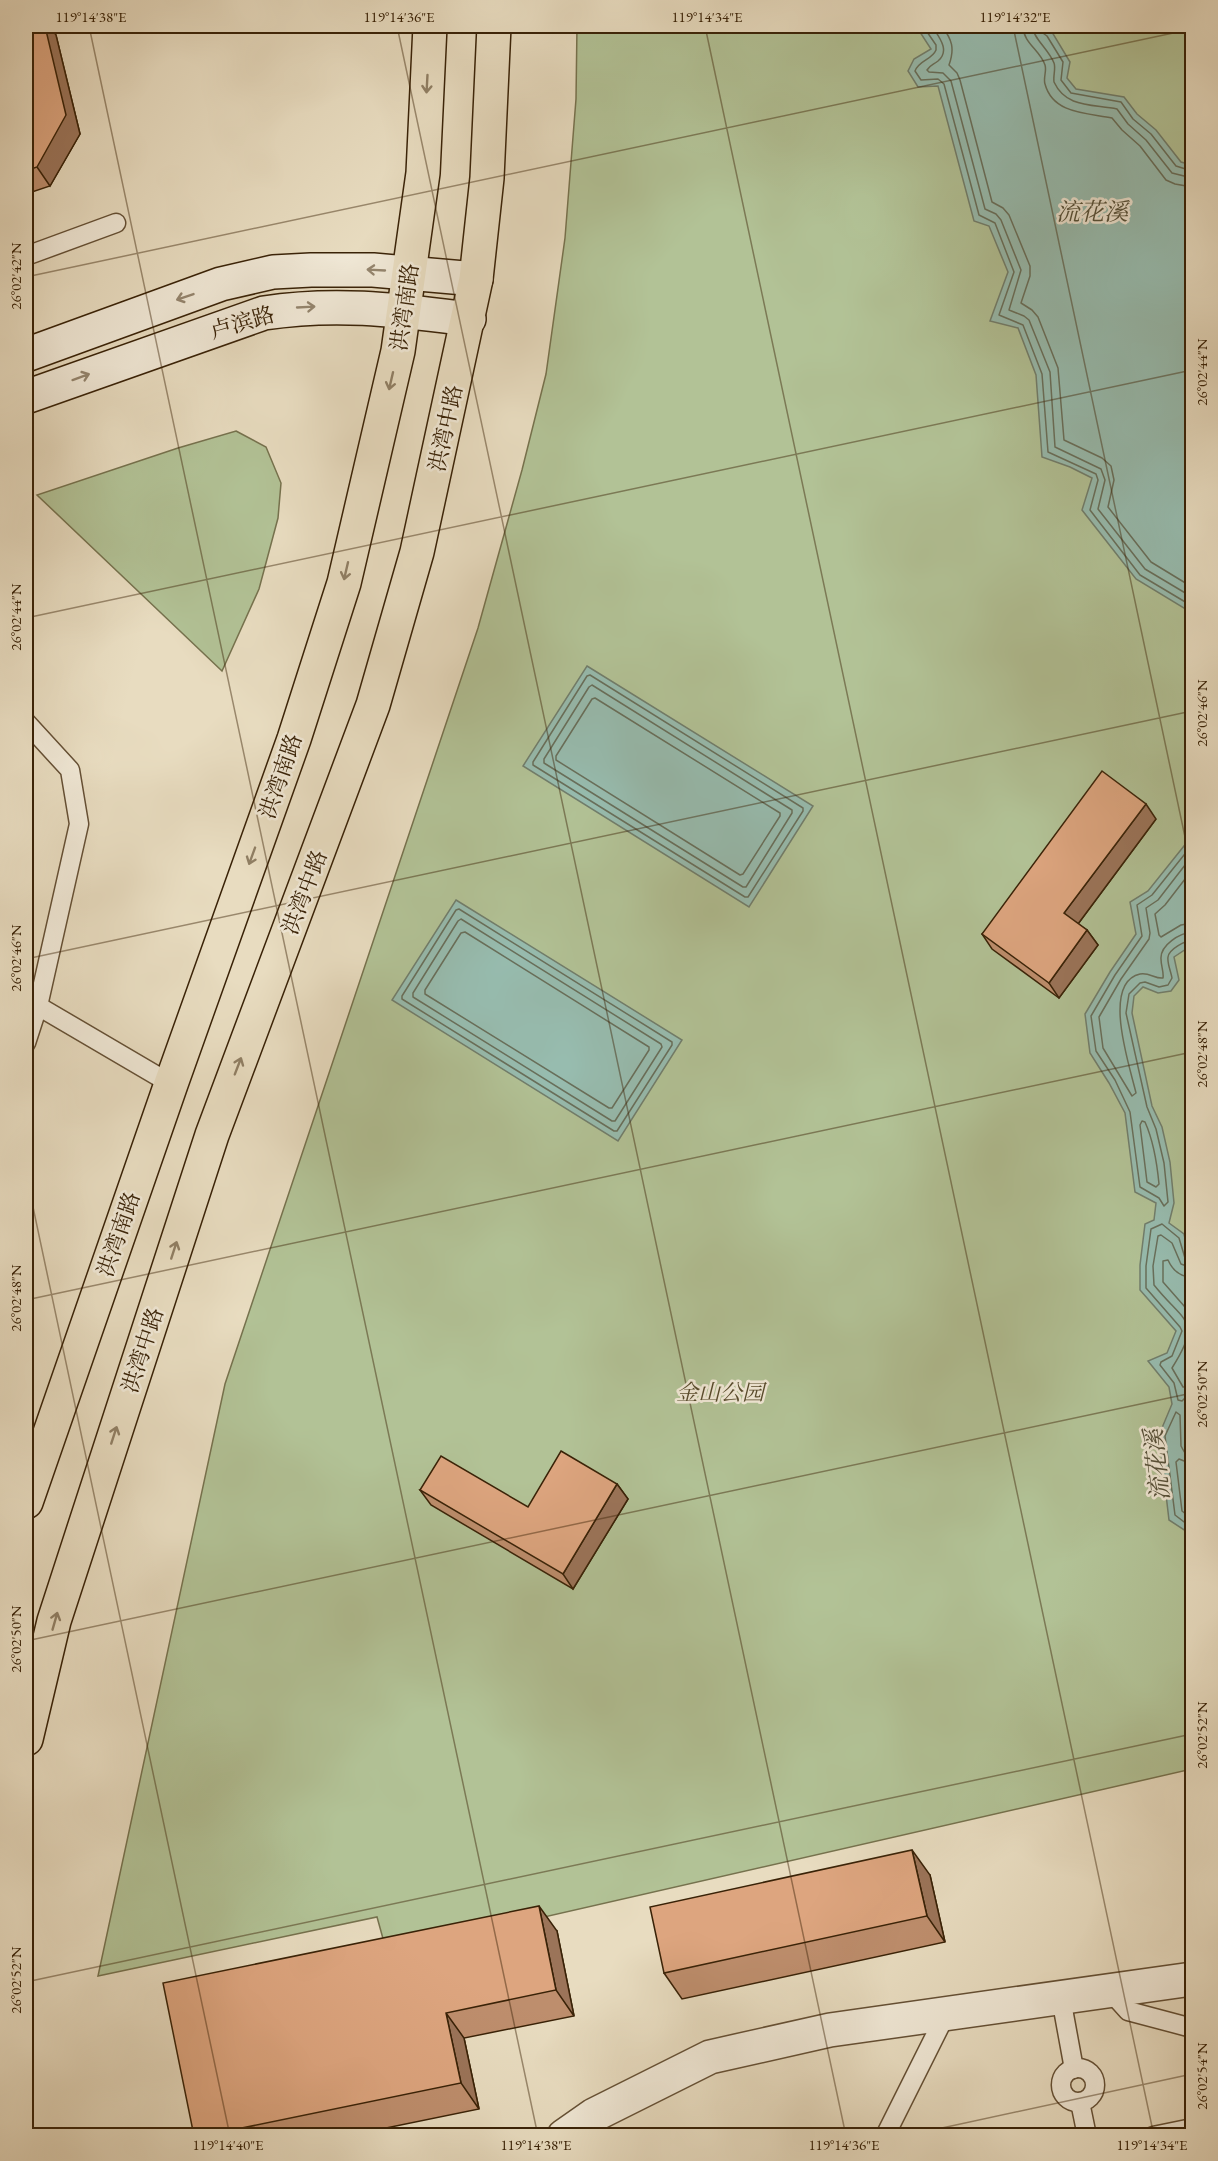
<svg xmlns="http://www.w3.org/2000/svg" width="1218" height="2161" font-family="'EB Garamond','Noto Serif SC',serif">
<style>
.green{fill:#b2c296;stroke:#76724e;stroke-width:1.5}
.water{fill:#97bcaf;stroke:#717e6c;stroke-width:1.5}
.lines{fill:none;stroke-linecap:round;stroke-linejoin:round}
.shore{stroke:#686f5b;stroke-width:1.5}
.lane-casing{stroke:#655035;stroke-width:21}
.street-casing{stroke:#655035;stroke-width:36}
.secondary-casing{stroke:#392207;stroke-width:36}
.primary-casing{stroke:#392207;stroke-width:36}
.lane{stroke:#f0e8d6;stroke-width:18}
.street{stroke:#f0e8d6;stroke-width:33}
.secondary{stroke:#f0e8d6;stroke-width:33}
.primary{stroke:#e8dcc0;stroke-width:33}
.wall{fill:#be8e6d;stroke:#392207;stroke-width:1.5}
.shaded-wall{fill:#9b7459;stroke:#392207;stroke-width:1.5}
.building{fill:#dda57f;stroke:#392207;stroke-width:1.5}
.oneway{stroke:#907f64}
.oneway2{stroke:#94856e}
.ticks{fill:none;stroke:#392207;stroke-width:1.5;stroke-opacity:0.45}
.labels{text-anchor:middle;stroke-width:5;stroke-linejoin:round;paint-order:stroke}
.street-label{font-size:22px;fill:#392207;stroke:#f0e8d6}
.park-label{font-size:22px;font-style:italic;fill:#574a2b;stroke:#f0e8d6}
.water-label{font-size:24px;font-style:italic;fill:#555039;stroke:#f0e8d6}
.neatline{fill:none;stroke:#392207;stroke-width:2}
.ticks-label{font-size:15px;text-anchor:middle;fill:#392207}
</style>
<rect width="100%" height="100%" fill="#e8dcc0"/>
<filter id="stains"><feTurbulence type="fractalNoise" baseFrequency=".00333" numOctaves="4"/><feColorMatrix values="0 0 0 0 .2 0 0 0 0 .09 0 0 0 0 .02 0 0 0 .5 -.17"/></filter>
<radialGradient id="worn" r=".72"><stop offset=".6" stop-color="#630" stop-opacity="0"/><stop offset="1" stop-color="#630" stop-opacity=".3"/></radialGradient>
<g class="green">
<polygon points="577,26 1192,26 1192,1769 387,1953 377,1917 98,1976 225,1384 478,628 522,470 546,374 565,238 576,99"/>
<polygon points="236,431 266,447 281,483 278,518 259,589 222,671 37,495 178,448"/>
</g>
<g class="water">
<polygon points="916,26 1041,26 1052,32 1070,62 1067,78 1076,89 1124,97 1137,114 1156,130 1181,162 1192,165 1192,613 1136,579 1082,510 1092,478 1070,467 1042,457 1036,375 1018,328 990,321 1008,272 989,226 974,221 938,86 918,87 908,71 914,59 931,49"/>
<polygon points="587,666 813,806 749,907 523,766"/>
<polygon points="1192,836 1192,945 1174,957 1179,980 1171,991 1158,993 1143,987 1134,996 1132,1013 1152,1106 1162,1127 1170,1162 1174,1203 1169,1223 1184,1234 1192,1266 1192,1399 1186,1405 1187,1445 1192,1454 1192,1535 1169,1520 1159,1435 1172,1404 1169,1387 1148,1361 1167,1353 1176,1331 1140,1290 1140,1265 1145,1224 1154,1220 1156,1203 1135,1192 1125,1113 1109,1083 1090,1053 1085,1014 1110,972 1136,934 1130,902 1148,891"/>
<polygon points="456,900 682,1040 618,1141 392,1000"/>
</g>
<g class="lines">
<g class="shore">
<path d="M923 26 936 45V50C932 60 919 60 915 71L921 80 938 79 944 84 979 215 995 223 1014 272 999 315 1023 325 1042 374 1048 452 1096 474 1098 480 1090 510 1140 575 1192 606"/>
<path d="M932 26C938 36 951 50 938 61 933 65 930 65 927 70L929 72 943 73 951 81 985 209 996 214 1001 220 1021 270 1009 310 1024 316 1029 320 1050 372 1055 447 1101 469 1105 480 1098 509 1145 569 1192 597"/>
<path d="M942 26C952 40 955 48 949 65L957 73 960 80 992 202 1003 208 1009 215 1030 266V276L1021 303 1032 310 1038 317 1058 368 1064 440 1102 458 1111 466 1114 480 1108 507 1151 562 1192 587"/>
<path d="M1023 26C1023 43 1040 50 1045 65 1047 71 1043 78 1045 84 1053 114 1087 113 1112 118L1122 130 1140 146 1166 180 1175 184 1192 187"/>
<path d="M1032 26C1033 38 1049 50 1054 63 1056 68 1053 76 1054 82 1066 108 1092 104 1117 109L1128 124 1146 140 1172 173 1192 178"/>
<polyline points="1039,26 1040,31 1047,36 1063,62 1061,80 1071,93 1121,102 1133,119 1151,134 1176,166 1192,171"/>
<polygon points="590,675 803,808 803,811 748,897 745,897 533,765 533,762 587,676"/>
<polygon points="592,685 792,810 792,813 746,887 743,887 544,763 544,759 589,687"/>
<polygon points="595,698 780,813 780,816 743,874 740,875 556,760 556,756 592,699"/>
<path d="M1192 845 1152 895 1137 905 1142 936 1115 975 1091 1016 1096 1051 1115 1080 1130 1112 1140 1187 1159 1198 1164 1206 1168 1202 1164 1163 1156 1129 1147 1107 1126 1013 1129 994 1140 983 1145 982 1159 987 1168 985 1172 978C1171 972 1167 963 1168 957 1169 949 1185 941 1192 940"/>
<path d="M1192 856 1158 900 1146 908 1150 933 1149 939 1121 979 1099 1017 1103 1048 1132 1096 1136 1093C1130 1067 1101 983 1140 974 1149 972 1155 979 1163 978 1164 972 1161 966 1161 959 1160 945 1180 933 1192 932"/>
<polyline points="1192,870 1165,905 1155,914 1159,935 1161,937 1181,925 1192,923"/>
<polygon points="459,909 672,1042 672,1045 617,1131 614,1131 402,999 402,996 456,910"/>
<polygon points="461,919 661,1044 662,1047 615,1121 612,1121 413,997 413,993 458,921"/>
<polygon points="465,932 649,1047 649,1050 612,1108 609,1108 425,994 425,990 461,933"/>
<path d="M1142 1121 1145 1122C1154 1142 1157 1163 1159 1184L1156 1187 1147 1182 1140 1125Z"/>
<polyline points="1192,1260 1185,1258 1179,1238 1162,1224 1151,1229 1146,1266 1146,1288 1180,1327 1182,1331 1172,1356 1161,1362 1160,1365 1174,1383 1178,1400 1182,1401 1188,1395 1192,1395"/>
<path d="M1192 1268 1181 1264 1172 1243 1161 1235 1158 1236 1153 1266 1154 1285C1185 1324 1203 1319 1172 1368L1183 1387H1192"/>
<path d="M1192 1277C1180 1277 1173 1271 1168 1260L1163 1261V1282L1192 1315"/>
<polyline points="1192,1456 1186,1455 1181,1446 1180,1415 1176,1412 1165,1436 1175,1515 1192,1528"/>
<polyline points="1192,1464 1179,1459 1176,1462 1182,1511 1192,1519"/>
</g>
<defs>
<g id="lane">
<polyline points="26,256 116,223"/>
<polyline points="26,722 70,770 79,824 38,1006 26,1043"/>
<polyline points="26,1001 38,1006 171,1084"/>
<polyline points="1110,1991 1128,2011 1192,2028"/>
<polyline points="1061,1998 1074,2069"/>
<circle cx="1078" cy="2085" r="17"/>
<polyline points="1080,2102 1087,2136"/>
<polyline points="885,2136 946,2014"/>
<polyline points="1153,2136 1192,2128"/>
</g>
<polyline id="street" points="564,2136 594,2115 710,2057 830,2030 1192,1979"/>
<g id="secondary">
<polyline points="26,355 221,284 273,272 311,270 373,270 476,279"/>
<path d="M26 397 264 313C337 302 396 310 469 319"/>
</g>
<g id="primary">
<polyline points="26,1502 171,1084 294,739 344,583 398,351 423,173 430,26"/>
<polyline points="26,1739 54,1621 212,1135 373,705 417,552 476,279 487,178 494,26"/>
</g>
</defs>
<use href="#lane" class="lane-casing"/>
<use href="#street" class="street-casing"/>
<use href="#secondary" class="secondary-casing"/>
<use href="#primary" class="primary-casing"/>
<use href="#lane" class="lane"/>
<use href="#street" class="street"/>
<use href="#secondary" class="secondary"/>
<use href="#primary" class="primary"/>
</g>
<g class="wall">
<polygon points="26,26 56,35 80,134 50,186 26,194"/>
<polygon points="1156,819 1078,924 1087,930 1098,945 1059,998 992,949 982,934"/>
<polygon points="617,1484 628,1499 573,1589 431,1505 420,1490 528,1507"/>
<polygon points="930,1875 945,1942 682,1999 664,1973"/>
<polygon points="557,1931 574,2016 464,2038 479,2109 347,2136 194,2136"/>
</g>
<g class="shaded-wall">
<polygon points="45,26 50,26 56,35 80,134 50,186 37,167"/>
<polygon points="1146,804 1156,819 1075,928 1064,913"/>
<polygon points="1087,930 1098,945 1059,998 1049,983"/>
<polygon points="617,1484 628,1499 573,1589 563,1574"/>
<polygon points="912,1850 930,1875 945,1942 927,1916"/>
<polygon points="539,1906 557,1931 574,2016 556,1990"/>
<polygon points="446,2013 464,2038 479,2109 461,2083"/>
</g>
<g class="building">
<polygon points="26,26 45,26 66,115 37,167 26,171"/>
<polygon points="1102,771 1146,804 1064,913 1087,930 1049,983 982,934"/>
<polygon points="561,1451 617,1484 563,1574 420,1490 441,1456 528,1507"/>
<polygon points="1192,1813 1192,1840 1188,1814"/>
<polygon points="912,1850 927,1916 664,1973 650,1907"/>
<polygon points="539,1906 556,1990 446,2013 461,2083 203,2136 194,2136 163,1983"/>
<polygon points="1155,2128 1157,2136 1120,2136"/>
</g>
<defs><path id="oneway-shaft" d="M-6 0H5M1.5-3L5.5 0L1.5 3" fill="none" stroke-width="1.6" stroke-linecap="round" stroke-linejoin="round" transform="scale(1.5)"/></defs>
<g class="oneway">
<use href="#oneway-shaft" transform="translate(427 84) rotate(93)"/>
<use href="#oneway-shaft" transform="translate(391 381) rotate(103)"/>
<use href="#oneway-shaft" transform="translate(346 571) rotate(103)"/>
<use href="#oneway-shaft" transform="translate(252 856) rotate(110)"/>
<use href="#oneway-shaft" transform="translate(238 1066) rotate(-69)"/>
<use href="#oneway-shaft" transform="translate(174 1250) rotate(-72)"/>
<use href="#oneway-shaft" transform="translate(114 1435) rotate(-72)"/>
<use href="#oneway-shaft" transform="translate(55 1621) rotate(-74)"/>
</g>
<g class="oneway2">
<use href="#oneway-shaft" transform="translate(376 270) rotate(-177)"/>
<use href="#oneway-shaft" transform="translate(185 297) rotate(161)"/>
<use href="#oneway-shaft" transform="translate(306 307) rotate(-3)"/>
<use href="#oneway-shaft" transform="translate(81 377) rotate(-20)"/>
</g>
<path class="ticks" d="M89 26 538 2136M397 26 846 2136M705 26 1154 2136M1013 26 1192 870M26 277 1192 29M26 618 1192 370M26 959 1192 711M26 1174 230 2136M26 1300 1192 1052M26 1641 1192 1393M26 1982 1192 1734M905 2136 1192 2074"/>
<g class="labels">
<g class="street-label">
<text transform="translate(404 307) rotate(-82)" y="8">洪湾南路</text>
<text transform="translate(242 322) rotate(-16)" y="8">卢滨路</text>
<text transform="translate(445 428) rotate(-78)" y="8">洪湾中路</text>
<text transform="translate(280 776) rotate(-71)" y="8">洪湾南路</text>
<text transform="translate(304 892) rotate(-69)" y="8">洪湾中路</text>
<text transform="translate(118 1234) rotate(-71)" y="8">洪湾南路</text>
<text transform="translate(142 1350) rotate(-72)" y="8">洪湾中路</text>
</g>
<g class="park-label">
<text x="720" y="1400">金山公园</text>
</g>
<g class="water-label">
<text x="1092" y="220">流花溪</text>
<text transform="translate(1157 1465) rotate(-96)" y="8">流花溪</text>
</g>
</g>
<rect width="1218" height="2161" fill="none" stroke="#e8dcc0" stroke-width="66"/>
<rect x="33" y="33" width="1152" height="2095" class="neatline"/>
<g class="ticks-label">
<text x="91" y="22">119°14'38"E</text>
<text x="399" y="22">119°14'36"E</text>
<text x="707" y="22">119°14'34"E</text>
<text x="1015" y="22">119°14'32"E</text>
<text transform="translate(16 276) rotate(-90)" y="5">26°02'42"N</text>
<text transform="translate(1202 372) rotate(-90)" y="5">26°02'44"N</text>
<text transform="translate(16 617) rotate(-90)" y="5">26°02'44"N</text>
<text transform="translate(1202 713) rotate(-90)" y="5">26°02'46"N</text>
<text transform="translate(16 958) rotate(-90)" y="5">26°02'46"N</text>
<text transform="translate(1202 1054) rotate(-90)" y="5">26°02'48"N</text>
<text transform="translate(16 1298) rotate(-90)" y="5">26°02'48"N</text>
<text transform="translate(1202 1394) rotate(-90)" y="5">26°02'50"N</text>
<text transform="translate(16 1639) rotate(-90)" y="5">26°02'50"N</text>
<text transform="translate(1202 1735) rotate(-90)" y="5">26°02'52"N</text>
<text transform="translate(16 1980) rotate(-90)" y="5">26°02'52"N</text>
<text transform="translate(1202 2076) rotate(-90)" y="5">26°02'54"N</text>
<text x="228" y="2150">119°14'40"E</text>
<text x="536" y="2150">119°14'38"E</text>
<text x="844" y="2150">119°14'36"E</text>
<text x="1152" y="2150">119°14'34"E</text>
</g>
<rect width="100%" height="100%" filter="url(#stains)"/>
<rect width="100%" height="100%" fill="url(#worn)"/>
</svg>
